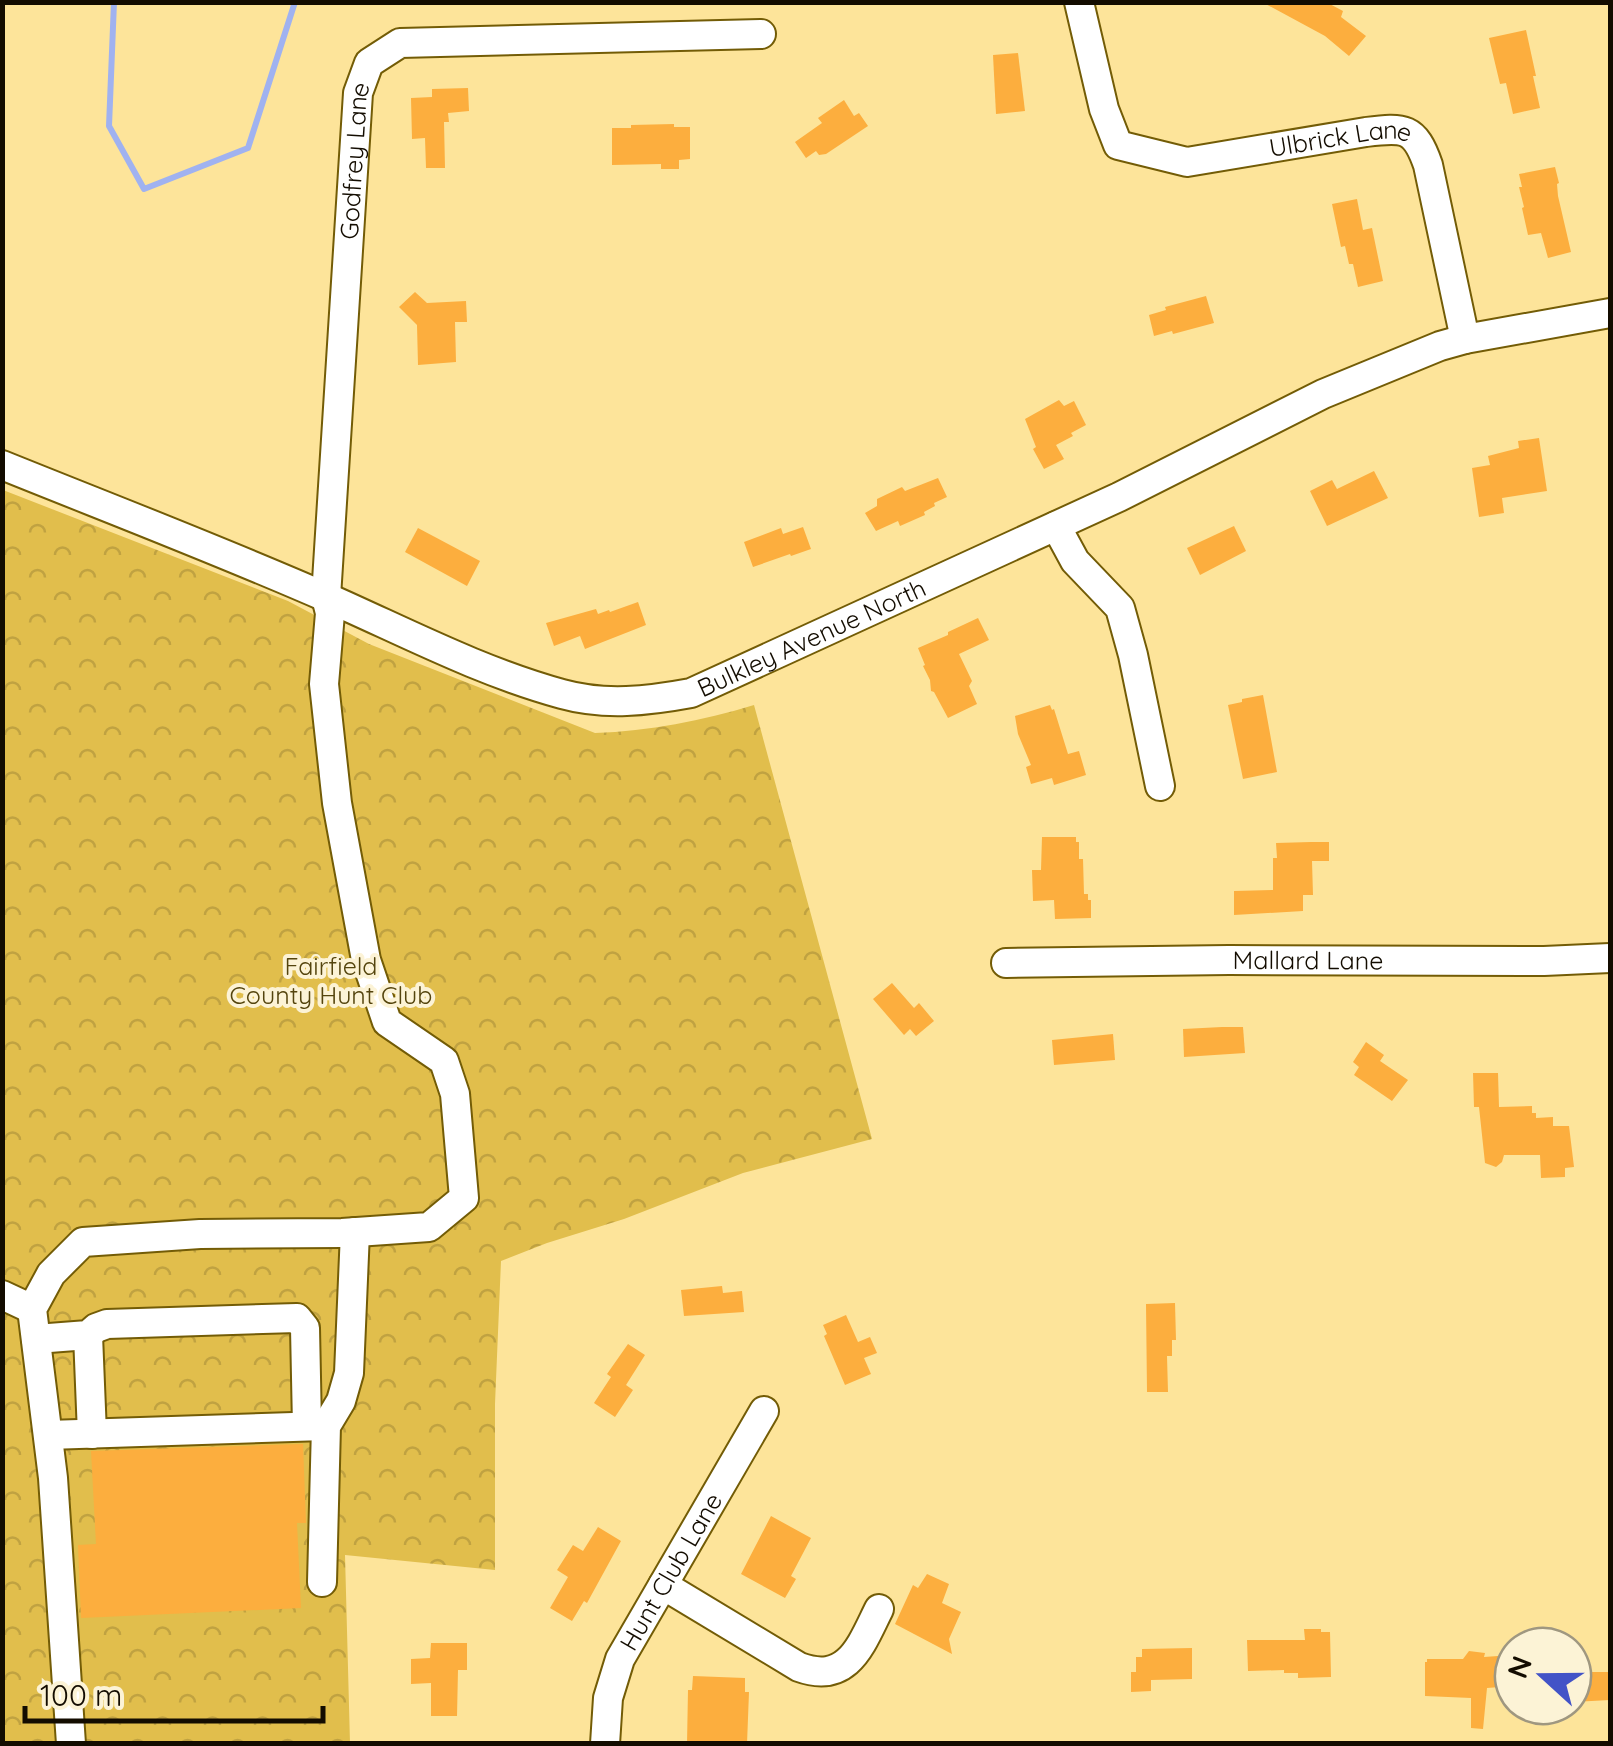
<svg xmlns="http://www.w3.org/2000/svg" width="1613" height="1746" font-family="Quicksand,sans-serif">
<style>
.forest{fill:url(#forest-crowns)}
.lines{fill:none;stroke-linecap:round;stroke-linejoin:round}
.stream{stroke:#a0b2f0;stroke-width:6}
.building{fill:#fcae3e}
.minor-casing{stroke:#735c06;stroke-width:32}
.minor{stroke:#fff;stroke-width:28}
.labels{text-anchor:middle;stroke-width:8;stroke-linejoin:round;paint-order:stroke}
.street-label{font-size:25px;fill:#130c00;stroke:#fcf3d6}
.park-label{font-size:25px;fill:#54440d;stroke:#fcf3d6}
</style>
<defs>
<pattern id="forest-crowns" width="20" height="18" patternUnits="userSpaceOnUse" patternTransform="scale(2.5)"><rect width="20" height="18" fill="#e1be4c"/><path d="M2 6a3 3 0 1 1 6 0M12 15a3 3 0 1 1 6 0" fill="none" stroke="#c0a241"/></pattern>
</defs>
<rect width="100%" height="100%" fill="#fde49a"/>
<path class="forest" d="M3 490 288 601 369 644 595 733C649 731 702 721 754 705L872 1139 743 1173 624 1219 547 1243 501 1261 495 1404V1570L345 1555 350 1743 3 1744Z"/>
<g class="lines">
<polyline class="stream" points="114,2 109,126 144,189 248,148 295,2"/>
</g>
<g class="building">
<polygon points="1262,2 1326,2 1343,11 1341,17 1366,36 1349,56 1325,36"/>
<polygon points="1526,30 1536,76 1533,76 1540,108 1513,114 1506,83 1500,84 1489,38"/>
<polygon points="1018,53 1025,111 996,114 993,55"/>
<polygon points="468,88 469,111 448,113 449,122 444,122 445,168 426,168 425,138 412,139 411,98 432,97 432,89"/>
<polygon points="844,100 854,116 859,113 868,126 826,154 819,155 816,151 806,158 795,142 822,123 818,118"/>
<polygon points="674,124 674,127 690,127 690,159 679,160 679,169 661,169 661,164 612,165 612,128 631,128 631,125"/>
<polygon points="1555,167 1559,183 1557,184 1558,196 1571,252 1548,258 1541,233 1528,235 1522,208 1524,207 1519,187 1522,187 1519,174"/>
<polygon points="1357,199 1363,230 1372,228 1383,281 1358,287 1353,264 1349,264 1345,246 1341,247 1332,204"/>
<polygon points="415,292 427,303 466,301 467,322 455,322 456,362 418,365 417,325 399,307"/>
<polygon points="1206,296 1214,323 1173,334 1172,331 1154,336 1149,315 1166,310 1165,307"/>
<polygon points="1059,400 1064,406 1074,401 1086,425 1071,433 1073,436 1056,445 1064,459 1044,469 1033,449 1036,447 1025,419"/>
<polygon points="1539,438 1547,491 1502,498 1504,513 1479,517 1472,468 1490,465 1488,456 1519,448 1518,441"/>
<polygon points="1374,471 1388,498 1327,526 1310,491 1332,480 1337,489"/>
<polygon points="938,478 947,497 934,503 935,506 924,512 925,515 900,526 898,521 876,531 865,513 877,506 877,499 902,487 905,491"/>
<polygon points="1234,526 1246,551 1200,575 1187,548"/>
<polygon points="803,527 811,549 791,556 790,554 753,567 744,542 781,528 783,534"/>
<polygon points="418,528 480,561 467,586 405,552"/>
<polygon points="638,602 646,625 585,649 580,636 554,646 546,623 596,609 598,614 609,610 610,612"/>
<polygon points="978,618 989,640 959,654 972,681 969,686 977,704 948,718 934,692 931,691 930,680 923,666 925,665 918,648 948,635 948,632"/>
<polygon points="1263,695 1277,772 1243,779 1228,705 1242,702 1242,699"/>
<polygon points="1050,705 1052,710 1054,709 1068,754 1079,751 1086,775 1054,785 1052,778 1031,784 1026,767 1031,765 1018,734 1015,716"/>
<polygon points="1042,837 1076,837 1076,842 1079,842 1079,859 1083,859 1084,894 1088,894 1088,900 1091,900 1091,918 1055,919 1054,900 1033,901 1032,870 1041,870"/>
<polygon points="1311,842 1329,842 1329,861 1312,861 1313,895 1303,895 1303,911 1234,915 1234,891 1273,890 1273,858 1277,858 1276,843"/>
<polygon points="892,983 914,1008 919,1003 934,1021 916,1036 910,1029 904,1035 873,999"/>
<polygon points="1222,1027 1243,1027 1245,1053 1184,1057 1183,1029"/>
<polygon points="1113,1034 1115,1060 1054,1065 1052,1040"/>
<polygon points="1366,1042 1384,1055 1380,1061 1408,1080 1392,1101 1354,1075 1359,1067 1353,1062"/>
<polygon points="1473,1073 1498,1073 1499,1107 1532,1106 1532,1113 1536,1113 1536,1118 1553,1117 1553,1126 1569,1126 1574,1167 1565,1168 1565,1177 1541,1178 1540,1155 1504,1155 1502,1162 1496,1167 1485,1163 1479,1107 1474,1107"/>
<polygon points="722,1286 723,1293 742,1291 744,1312 684,1316 681,1290"/>
<polygon points="1175,1303 1176,1340 1172,1340 1172,1356 1167,1356 1168,1392 1147,1392 1146,1304"/>
<polygon points="846,1315 858,1342 870,1337 877,1353 864,1358 871,1374 845,1385 824,1336 827,1334 823,1325"/>
<polygon points="628,1344 645,1355 626,1385 633,1390 615,1417 594,1403 611,1377 607,1374"/>
<polygon points="303,1444 306,1523 297,1523 301,1608 81,1618 78,1545 96,1544 91,1451"/>
<polygon points="771,1516 811,1538 791,1576 796,1579 785,1598 741,1574"/>
<polygon points="598,1527 621,1541 587,1603 584,1601 572,1621 550,1608 568,1577 557,1570 573,1545 583,1551"/>
<polygon points="927,1574 949,1584 942,1603 961,1612 949,1639 952,1654 895,1624 913,1585 918,1588"/>
<polygon points="1304,1629 1321,1629 1321,1632 1330,1632 1331,1677 1298,1678 1298,1673 1284,1673 1284,1670 1248,1671 1247,1640 1305,1640"/>
<polygon points="431,1643 467,1643 467,1670 458,1670 457,1716 431,1716 431,1683 411,1684 411,1659 430,1658"/>
<polygon points="1192,1648 1192,1679 1151,1680 1151,1691 1131,1692 1131,1672 1136,1672 1136,1657 1142,1657 1142,1649"/>
<polygon points="1469,1651 1485,1653 1484,1657 1498,1656 1500,1687 1487,1688 1483,1729 1471,1728 1471,1698 1425,1696 1425,1662 1427,1662 1427,1659 1463,1659"/>
<polygon points="1585,1672 1610,1672 1610,1700 1573,1702 1573,1678 1585,1677"/>
<polygon points="693,1676 745,1678 745,1692 749,1692 747,1744 687,1744 688,1690 692,1690"/>
</g>
<g class="lines">
<defs>
<g id="minor">
<path id="s1" d="M1079 2 1104 109 1118 145 1187 162 1366 132C1404 127 1415 127 1428 165L1465 339"/>
<path id="s2" d="M2 465C111 509 221 551 328 598 405 632 481 672 562 694 605 706 648 701 691 693L1119 497 1323 394 1440 346 1465 339 1610 313"/>
<polyline points="1056,526 1075,561 1120,608 1133,655 1160,786"/>
<path id="s3" d="M1006 963 1229 960 1544 961 1610 958"/>
<polyline points="2,1295 32,1309"/>
<polyline points="88,1335 92,1434"/>
<polyline points="36,1339 88,1335 96,1328 107,1324 297,1318 305,1328 307,1426"/>
<polyline points="48,1435 324,1426"/>
<polyline points="322,1582 326,1426 341,1401 349,1373 355,1232"/>
<path d="M663 1585 799 1667C848 1685 861 1645 879 1609"/>
<path id="s4" d="M71 1744 53 1478 32 1309 51 1274 83 1242 200 1234 342 1233 429 1227 464 1198 455 1094 444 1061 387 1022 366 960 337 803 324 684 330 613 326 597 358 93 369 63 400 43 761 34"/>
<path id="s5" d="M605 1744 608 1698 620 1659 764 1411"/>
</g>
</defs>
<use href="#minor" class="minor-casing"/>
<use href="#minor" class="minor"/>
</g>
<g class="labels">
<g class="street-label">
<text dy="9" stroke="none"><textPath href="#s1" startOffset="375">Ulbrick Lane</textPath></text>
<text dy="9" stroke="none"><textPath href="#s4" startOffset="1992">Godfrey Lane</textPath></text>
<text dy="9" stroke="none"><textPath href="#s2" startOffset="868">Bulkley Avenue North</textPath></text>
<text dy="9" stroke="none"><textPath href="#s3" startOffset="302">Mallard Lane</textPath></text>
<text dy="9" stroke="none"><textPath href="#s5" startOffset="188">Hunt Club Lane</textPath></text>
</g>
<g class="park-label">
<text x="331" y="975">Fairfield<tspan x="331" dy="29">County Hunt Club</tspan></text>
</g>
</g>
<rect width="1613" height="1746" fill="none" stroke="#130c00" stroke-width="10"/>
<g transform="translate(1543 1676) rotate(291)"><circle r="48" fill="#fcf3d6" stroke="#9f9780" stroke-width="2.5"/>
<path d="M0-8L18 38L0 25L-18 38Z" fill="#4253c7"/>
<text y="-15" font-size="28" font-weight="bold" text-anchor="middle" fill="#130c00">N</text>
</g>
<path d="M25 1706v15h298v-15" fill="none" stroke="#130c00" stroke-width="5"/>
<text x="40" y="1706" font-size="30" fill="#130c00" stroke="#fcf3d6" stroke-width="8" paint-order="stroke">100 m</text>
</svg>
